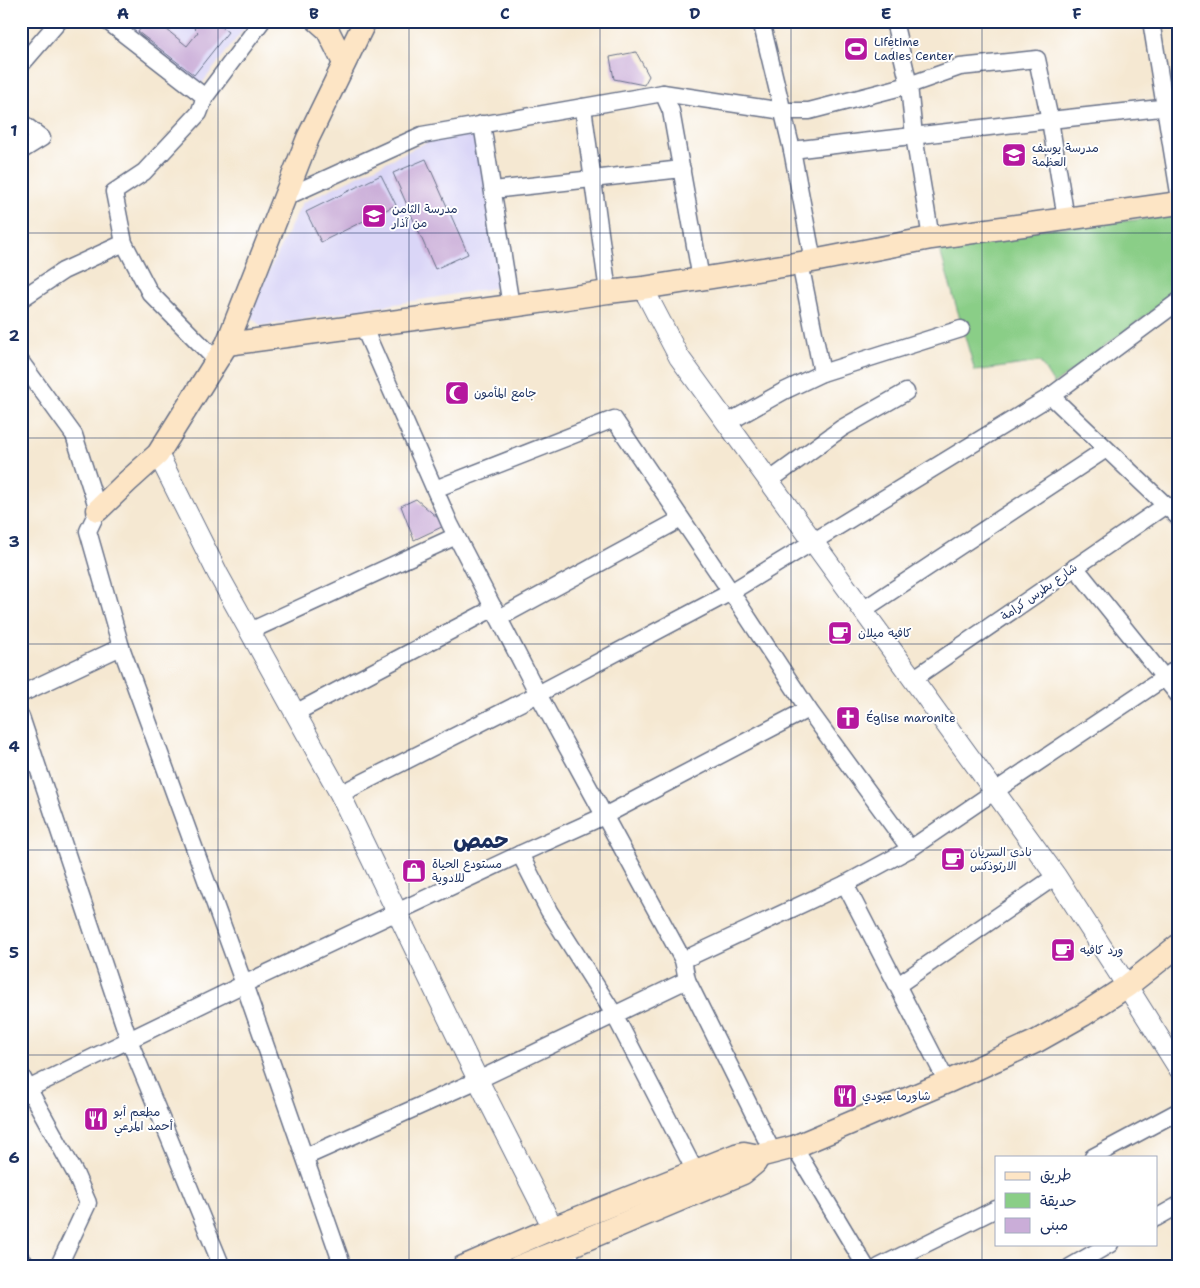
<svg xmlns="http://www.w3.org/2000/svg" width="1200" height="1288" font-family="'Shantell Sans','Playpen Sans Arabic',sans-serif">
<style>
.built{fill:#dad6f7}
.green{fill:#8ace87;stroke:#527e72}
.building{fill:#caadd8}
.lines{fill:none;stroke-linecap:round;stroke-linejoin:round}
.minor-casing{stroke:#677087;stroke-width:19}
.tertiary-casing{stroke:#677087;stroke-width:22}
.secondary-casing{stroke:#677087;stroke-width:25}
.minor{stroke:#fff;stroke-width:16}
.tertiary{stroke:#fff;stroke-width:20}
.secondary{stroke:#fde5c5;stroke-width:22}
.grid{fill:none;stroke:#1b2f5e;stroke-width:1;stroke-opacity:0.55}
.labels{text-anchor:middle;stroke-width:4;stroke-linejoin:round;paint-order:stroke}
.poi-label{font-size:12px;fill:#1b2f5e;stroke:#fff;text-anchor:start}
.street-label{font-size:12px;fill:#1b2f5e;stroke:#fff}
.town-label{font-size:22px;font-weight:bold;fill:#1b2f5e;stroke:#fff}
.neatline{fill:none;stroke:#1b2f5e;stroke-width:2}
.grid-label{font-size:16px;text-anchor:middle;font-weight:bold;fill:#1b2f5e}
</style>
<rect width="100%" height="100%" fill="#fff"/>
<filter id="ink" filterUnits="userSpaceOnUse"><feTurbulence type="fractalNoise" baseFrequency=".02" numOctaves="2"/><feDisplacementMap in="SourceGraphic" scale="10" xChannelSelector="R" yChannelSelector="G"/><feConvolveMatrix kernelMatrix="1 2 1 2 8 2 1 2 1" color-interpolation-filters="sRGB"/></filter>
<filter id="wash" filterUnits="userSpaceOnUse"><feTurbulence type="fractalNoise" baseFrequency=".0096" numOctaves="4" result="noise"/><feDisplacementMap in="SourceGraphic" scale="20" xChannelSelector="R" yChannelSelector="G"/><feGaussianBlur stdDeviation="1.12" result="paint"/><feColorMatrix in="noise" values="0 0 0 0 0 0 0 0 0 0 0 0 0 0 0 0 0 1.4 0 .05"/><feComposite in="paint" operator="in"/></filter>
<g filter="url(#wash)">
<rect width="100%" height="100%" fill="#f5e8d2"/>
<g class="built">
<polygon points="117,21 250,21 200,86"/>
<polygon points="477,133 505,286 261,326 251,317 254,301 302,203 427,142"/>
</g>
<polygon class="green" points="1175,216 1179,233 1179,291 1054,384 1040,362 975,371 937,240"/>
<g id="blocks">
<g class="building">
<polygon points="146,21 156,21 187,46 198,32 194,28 200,21 214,21 228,32 194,75 138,32"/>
<polygon points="636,52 649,76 644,85 614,79 610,57"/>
<polygon points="426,159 468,254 435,269 393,173"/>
<polygon points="381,175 396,205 321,242 306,212"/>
<polygon points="416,499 446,525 414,540 401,506"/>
</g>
</g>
</g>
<g filter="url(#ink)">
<use href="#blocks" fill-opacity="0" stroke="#677087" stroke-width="1"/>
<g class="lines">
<defs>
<g id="minor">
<polyline points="107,21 205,97"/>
<polyline points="761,21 792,150 813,261"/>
<polyline points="894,21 909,85 914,136 931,238"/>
<polyline points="1151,21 1179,193"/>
<polyline points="21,65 59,21"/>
<polyline points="663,93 671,111 701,279"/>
<polyline points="583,107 608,292"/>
<polyline points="21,122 42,138 21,151"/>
<polyline points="482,124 511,306"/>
<polyline points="792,150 1050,120 1179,106"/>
<polyline points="493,190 682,169"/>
<polyline points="286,197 422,135 663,93 783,111 809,111 909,85 960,67 1037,59 1050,120 1066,219"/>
<polyline points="800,263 822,373"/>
<polyline points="21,299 63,271 124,243"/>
<polyline points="363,326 450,524 538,694 683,960 687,980 773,1153"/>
<polyline points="217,361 150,293 124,243 114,192 144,172 199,113 205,97 262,21"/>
<polyline points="21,362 74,435 98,510 88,531 121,647 244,984 343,1267"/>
<polyline points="1051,396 1179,518"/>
<polyline points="727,423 784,391 822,373 961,329"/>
<polyline points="769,481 842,428 906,392"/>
<polyline points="435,489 614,419 731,592 808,709 910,849"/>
<polyline points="1075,567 1179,696"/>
<polyline points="863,610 1106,449"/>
<polyline points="499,618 681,519"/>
<polyline points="250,631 456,536"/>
<polyline points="913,679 1166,505"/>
<polyline points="21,694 121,647"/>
<polyline points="295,713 494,608"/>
<polyline points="21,717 129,1040 222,1267"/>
<polyline points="340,794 538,694 731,592 1051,396 1179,301"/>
<polyline points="520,854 549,911 614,1014 695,1171"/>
<polyline points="845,884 947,1082"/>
<polyline points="683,960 845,884 910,849 995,791 1164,678 1179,667"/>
<polyline points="898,985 1056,876"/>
<polyline points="21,1075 75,1173 88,1203 59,1265 59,1267"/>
<polyline points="21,1095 28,1089 244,984 520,854 604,816 808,709"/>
<polyline points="794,1147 866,1267"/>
<polyline points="305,1157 478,1080 687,980"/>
<polyline points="1093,1157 1179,1111"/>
<polyline points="1156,1218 1179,1205"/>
<polyline points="879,1267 996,1209"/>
<polyline points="1070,1267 1110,1244"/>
</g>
<g id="tertiary">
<polyline points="643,288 679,357 1056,876 1127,986 1179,1069"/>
<polyline points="158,454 218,574 340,794 478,1080 553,1228"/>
<polyline points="563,1249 573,1267"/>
</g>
<g id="secondary">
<polyline points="318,21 327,29 344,63"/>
<polyline points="227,344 511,306 608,292 643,288 813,261 931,238 1179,203"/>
<polyline points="98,510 127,482 158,454 227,344 308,138 365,21"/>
<polyline points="21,1263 24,1267"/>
<polyline points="463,1267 553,1228 736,1155 744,1153 759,1156 794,1147 947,1082 1037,1041 1083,1015 1127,986 1179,945"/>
<polyline points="518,1267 563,1249 743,1173 755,1163 759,1156"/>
</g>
</defs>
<use href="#minor" class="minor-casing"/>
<use href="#tertiary" class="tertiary-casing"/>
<use href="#secondary" class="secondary-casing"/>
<use href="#minor" class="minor"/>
<use href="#tertiary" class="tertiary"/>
<use href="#secondary" class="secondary"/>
</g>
</g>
<path class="grid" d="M218 21V1267M409 21V1267M600 21V1267M791 21V1267M982 21V1267M21 233H1179M21 438H1179M21 644H1179M21 850H1179M21 1055H1179"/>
<defs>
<symbol id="stadium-square" viewBox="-11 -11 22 22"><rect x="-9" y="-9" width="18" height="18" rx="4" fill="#b5179e" stroke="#fff"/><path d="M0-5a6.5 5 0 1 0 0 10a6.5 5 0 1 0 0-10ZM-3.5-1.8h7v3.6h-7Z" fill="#fff"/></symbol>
<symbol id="school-square" viewBox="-11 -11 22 22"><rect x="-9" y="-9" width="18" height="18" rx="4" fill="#b5179e" stroke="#fff"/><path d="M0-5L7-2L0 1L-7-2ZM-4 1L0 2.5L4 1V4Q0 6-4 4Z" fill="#fff"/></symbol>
<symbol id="mosque-square" viewBox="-11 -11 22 22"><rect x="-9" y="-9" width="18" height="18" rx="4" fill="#b5179e" stroke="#fff"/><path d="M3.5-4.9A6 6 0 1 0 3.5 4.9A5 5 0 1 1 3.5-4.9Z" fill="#fff"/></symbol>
<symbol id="cafe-square" viewBox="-11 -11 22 22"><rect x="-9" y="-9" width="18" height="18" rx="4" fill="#b5179e" stroke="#fff"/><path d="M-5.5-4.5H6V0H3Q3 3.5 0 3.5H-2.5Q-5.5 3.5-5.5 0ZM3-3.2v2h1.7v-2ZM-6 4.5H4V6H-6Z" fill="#fff"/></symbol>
<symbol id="church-square" viewBox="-11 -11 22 22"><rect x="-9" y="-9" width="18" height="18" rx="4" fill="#b5179e" stroke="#fff"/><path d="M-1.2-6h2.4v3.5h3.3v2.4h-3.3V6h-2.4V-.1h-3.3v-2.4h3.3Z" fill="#fff"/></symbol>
<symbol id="shop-square" viewBox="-11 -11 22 22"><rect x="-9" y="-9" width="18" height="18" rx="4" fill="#b5179e" stroke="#fff"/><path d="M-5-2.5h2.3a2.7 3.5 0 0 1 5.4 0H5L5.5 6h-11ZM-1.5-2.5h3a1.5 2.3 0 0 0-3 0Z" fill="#fff"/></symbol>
<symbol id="restaurant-square" viewBox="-11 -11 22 22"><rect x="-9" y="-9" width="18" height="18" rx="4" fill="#b5179e" stroke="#fff"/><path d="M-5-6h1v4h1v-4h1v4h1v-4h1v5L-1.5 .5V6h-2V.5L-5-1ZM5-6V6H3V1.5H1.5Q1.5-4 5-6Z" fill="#fff"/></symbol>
</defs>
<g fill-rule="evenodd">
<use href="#stadium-square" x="842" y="35" width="28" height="28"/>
<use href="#school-square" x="1000" y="141" width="28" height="28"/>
<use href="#school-square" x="360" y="202" width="28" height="28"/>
<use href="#mosque-square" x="443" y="379" width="28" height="28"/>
<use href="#cafe-square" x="826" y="619" width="28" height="28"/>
<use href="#church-square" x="834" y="704" width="28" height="28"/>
<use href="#cafe-square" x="939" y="845" width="28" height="28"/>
<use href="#shop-square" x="400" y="857" width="28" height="28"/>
<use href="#cafe-square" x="1049" y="936" width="28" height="28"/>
<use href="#restaurant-square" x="831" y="1082" width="28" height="28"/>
<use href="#restaurant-square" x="82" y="1105" width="28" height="28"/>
</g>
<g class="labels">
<g class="poi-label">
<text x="874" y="46">Lifetime<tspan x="874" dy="14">Ladies Center</tspan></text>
<text x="1032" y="152">مدرسة يوسف<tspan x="1032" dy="14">العظمة</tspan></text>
<text x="392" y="213">مدرسة الثامن<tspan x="392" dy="14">من آذار</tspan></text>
<text x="474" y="397">جامع المأمون</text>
<text x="858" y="637">كافيه ميلان</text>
<text x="866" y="722">Église maronite</text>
<text x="970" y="856">نادي السريان<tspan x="970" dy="14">الارثوذكس</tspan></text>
<text x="432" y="868">مستودع الحياة<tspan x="432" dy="14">للادوية</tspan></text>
<text x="1080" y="954">ورد كافيه</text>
<text x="862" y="1100">شاورما عبودي</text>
<text x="114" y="1116">مطعم أبو<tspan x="114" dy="14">أحمد المرعي</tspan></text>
</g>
<g class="street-label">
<text transform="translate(1039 592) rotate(-35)" y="4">شارع بطرس كرامة</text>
</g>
<g class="town-label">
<text x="481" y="848">حمص</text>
</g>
</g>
<rect width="1200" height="1288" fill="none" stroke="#fff" stroke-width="55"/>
<rect x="995" y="1156" width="162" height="90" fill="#ffffff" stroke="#a4acbf"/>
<rect x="1005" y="1172" width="25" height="8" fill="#fde5c5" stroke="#a4acbf"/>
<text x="1040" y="1180" font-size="15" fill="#1b2f5e">طريق</text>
<rect x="1005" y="1193" width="25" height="15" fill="#8ace87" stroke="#a4acbf"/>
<text x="1040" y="1206" font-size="15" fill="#1b2f5e">حديقة</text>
<rect x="1005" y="1218" width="25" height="15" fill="#caadd8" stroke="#a4acbf"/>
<text x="1040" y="1230" font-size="15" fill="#1b2f5e">مبنى</text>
<rect x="28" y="28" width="1144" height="1232" class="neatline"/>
<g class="grid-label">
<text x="123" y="19">A</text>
<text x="314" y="19">B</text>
<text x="505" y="19">C</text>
<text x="695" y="19">D</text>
<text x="886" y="19">E</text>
<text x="1077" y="19">F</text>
<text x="14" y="136">1</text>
<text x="14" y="341">2</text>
<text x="14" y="547">3</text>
<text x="14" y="752">4</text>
<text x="14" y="958">5</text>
<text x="14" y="1163">6</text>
</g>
</svg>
